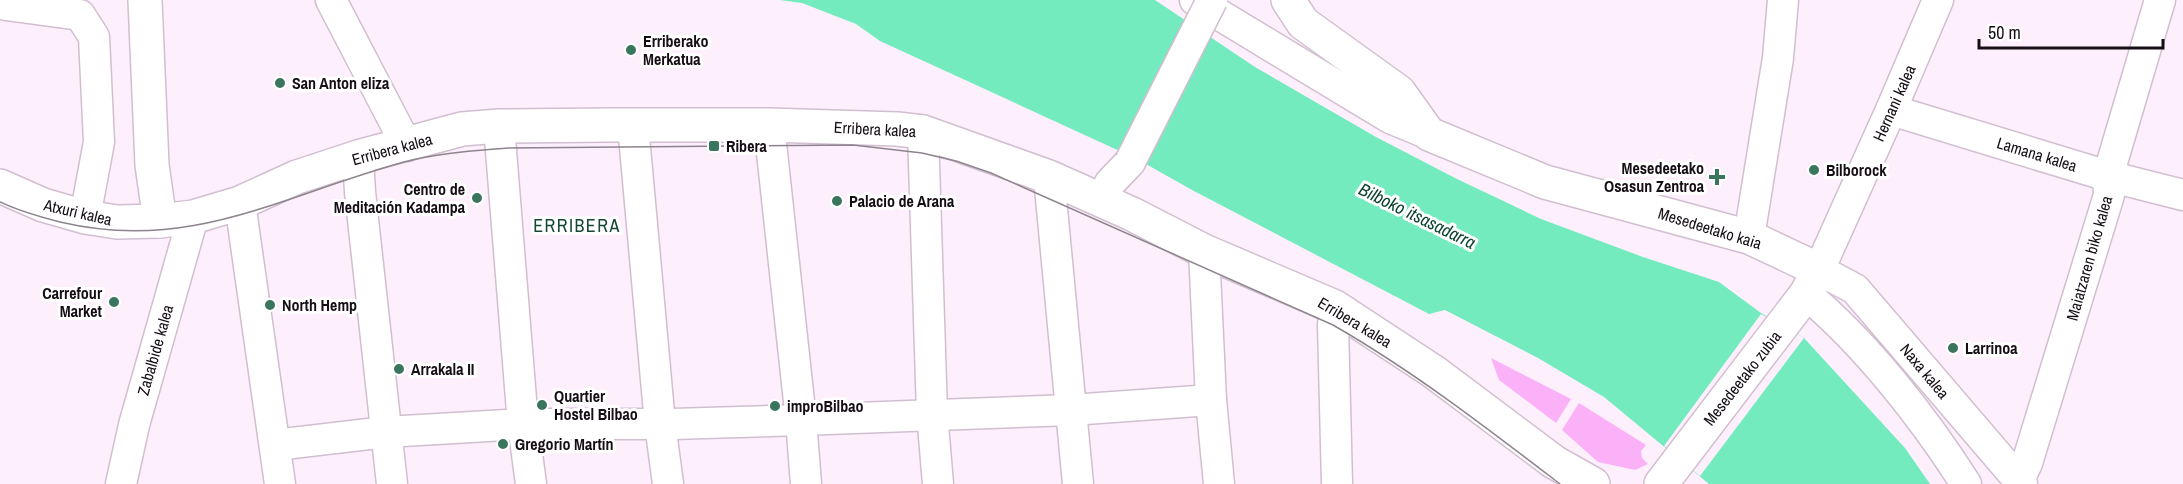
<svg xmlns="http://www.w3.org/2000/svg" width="2183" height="484" font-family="'Archivo Narrow',sans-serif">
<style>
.green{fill:#fbb1f8}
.water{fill:#73ebbe}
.pier{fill:#fdf0fc}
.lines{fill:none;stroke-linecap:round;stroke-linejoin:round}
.street-casing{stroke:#d2bed1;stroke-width:33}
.secondary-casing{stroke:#d2bed1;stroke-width:36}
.street{stroke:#fff;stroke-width:30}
.secondary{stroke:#fff;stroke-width:33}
.tram{stroke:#8e848e;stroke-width:1.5}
.street-bridge-casing{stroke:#d2bed1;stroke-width:33;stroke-linecap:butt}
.street-bridge{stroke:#fff;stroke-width:30}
.poi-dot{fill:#3a755e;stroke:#fff;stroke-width:2}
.labels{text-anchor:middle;stroke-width:6;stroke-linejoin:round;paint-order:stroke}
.poi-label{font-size:16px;font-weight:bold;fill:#150e15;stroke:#fff;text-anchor:start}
.street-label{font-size:16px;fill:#150e15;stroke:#fff}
.water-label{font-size:18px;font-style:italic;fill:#0f4433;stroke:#fff}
.neighbourhood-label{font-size:18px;letter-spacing:1.5px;fill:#164635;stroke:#fff}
</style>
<rect width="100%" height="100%" fill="#fdf0fc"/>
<g class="green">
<polygon points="1491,358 1571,399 1556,423 1499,380"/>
<polygon points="1579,403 1646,445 1641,451 1642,458 1648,464 1635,470 1598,462 1562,430"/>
</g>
<polygon class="water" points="780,0 1155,0 1255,67 1376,137 1457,179 1541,219 1643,257 1719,282 1761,313 1804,338 1905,448 1930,484 1709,484 1604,397 1538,358 1445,310 1429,314 1192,190 1137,159 880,41 856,24 802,3"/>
<polygon class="pier" points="1761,314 1804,338 1700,476 1664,446"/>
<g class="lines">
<defs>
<g id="street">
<polyline points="331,0 407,146"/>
<polyline points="1195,0 1390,118 1429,134"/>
<polyline points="1938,0 1891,110 1819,270 1855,289 2022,484"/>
<polyline points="0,2 6,5 80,15 94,37 99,142 85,217"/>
<polyline points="1891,110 2108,176 2183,195"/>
<polyline points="633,125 660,424 668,484"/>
<polyline points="769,125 801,420 806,484"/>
<polyline points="499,126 523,424 531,484"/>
<polyline points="923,132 932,413 938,484"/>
<polyline points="358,157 360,192 392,484"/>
<polyline points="1049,177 1078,484"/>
<polyline points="1102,200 1110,183 1130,162"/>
<polyline points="240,203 280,484"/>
<polyline points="1749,237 1778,58 1783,0"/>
<polyline points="1204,251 1211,400 1219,484"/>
<path d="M1806 294C1866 344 1924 418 1966 484"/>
<polyline points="1335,307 1333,325 1337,484"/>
<polyline points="275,445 386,432 523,424 672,424 801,420 1071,410 1211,400"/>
<polyline points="2019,480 2027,463 2109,195 2108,176 2160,0"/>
<polyline points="121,484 134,425 193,217"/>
</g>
<g id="secondary">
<polyline points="145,0 152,165 160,221"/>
<polyline points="1288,0 1303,23 1399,92 1429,134 1545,182 1749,237 1819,270 1806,294 1661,484"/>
<polyline points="0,186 43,205 85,217 117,222 160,221 193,217 240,203 297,177 358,157 462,129 499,126 610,125 769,125 897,129 923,132 1049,177 1132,214 1204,251 1335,307 1434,372 1554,462 1593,484"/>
</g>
</defs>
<use href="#street" class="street-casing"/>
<use href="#secondary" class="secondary-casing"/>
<use href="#street" class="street"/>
<use href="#secondary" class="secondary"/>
<path class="tram" d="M0 202C19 211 40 217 60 222 191 253 283 195 404 162 438 153 473 151 508 148L853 145 922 153 956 161 991 173 1333 325C1413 371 1487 428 1560 484"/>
<defs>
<polyline id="street-bridge" points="1130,162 1212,0"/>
</defs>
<use href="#street-bridge" class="street-bridge-casing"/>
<use href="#street-bridge" class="street-bridge"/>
</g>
<g class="poi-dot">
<circle cx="631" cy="50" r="6"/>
<circle cx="280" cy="83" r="6"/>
<rect x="708" y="140" width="12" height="12" rx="3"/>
<circle cx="1814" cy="170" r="6"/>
<path d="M1714 168h6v6h6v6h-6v6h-6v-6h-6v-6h6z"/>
<circle cx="477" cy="198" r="6"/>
<circle cx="837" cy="201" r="6"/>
<circle cx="114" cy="302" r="6"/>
<circle cx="270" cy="305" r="6"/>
<circle cx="1953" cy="348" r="6"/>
<circle cx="399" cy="369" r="6"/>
<circle cx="542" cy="405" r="6"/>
<circle cx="775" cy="406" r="6"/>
<circle cx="503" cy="444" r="6"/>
</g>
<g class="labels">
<g class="poi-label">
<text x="643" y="47">Erriberako<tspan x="643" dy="18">Merkatua</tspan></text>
<text x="292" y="89">San Anton eliza</text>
<text x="726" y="152">Ribera</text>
<text x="1704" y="174" text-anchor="end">Mesedeetako<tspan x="1704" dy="18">Osasun Zentroa</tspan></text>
<text x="1826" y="176">Bilborock</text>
<text x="465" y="195" text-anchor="end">Centro de<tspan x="465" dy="18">Meditación Kadampa</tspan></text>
<text x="849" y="207">Palacio de Arana</text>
<text x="102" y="299" text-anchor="end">Carrefour<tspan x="102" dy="18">Market</tspan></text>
<text x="282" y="311">North Hemp</text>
<text x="1965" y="354">Larrinoa</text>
<text x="411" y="375">Arrakala II</text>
<text x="554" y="402">Quartier<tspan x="554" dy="18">Hostel Bilbao</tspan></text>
<text x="787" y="412">improBilbao</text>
<text x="515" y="450">Gregorio Martín</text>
</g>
<g class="street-label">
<text transform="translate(1894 103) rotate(-66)" y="6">Hernani kalea</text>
<text transform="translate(875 129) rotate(3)" y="6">Erribera kalea</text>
<text transform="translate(392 149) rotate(-15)" y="6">Erribera kalea</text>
<text transform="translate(2037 154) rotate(17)" y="6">Lamana kalea</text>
<text transform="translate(78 212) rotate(13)" y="6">Atxuri kalea</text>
<text transform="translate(1710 228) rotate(17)" y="6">Mesedeetako kaia</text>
<text transform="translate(2089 258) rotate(-74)" y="6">Maiatzaren biko kalea</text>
<text transform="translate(1355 322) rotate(31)" y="6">Erribera kalea</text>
<text transform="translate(155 350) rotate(-74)" y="6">Zabalbide kalea</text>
<text transform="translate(1925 371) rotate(50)" y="6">Naxa kalea</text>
<text transform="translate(1742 378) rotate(-52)" y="6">Mesedeetako zubia</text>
</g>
<g class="water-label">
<text transform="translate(1417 216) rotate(26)" y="6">Bilboko itsasadarra</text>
</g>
<g class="neighbourhood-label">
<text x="577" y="232">ERRIBERA</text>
</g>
</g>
<path d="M1979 39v9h184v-9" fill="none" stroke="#150e15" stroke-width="3"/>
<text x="1988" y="39" font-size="18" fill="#150e15" stroke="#ffffff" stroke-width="4.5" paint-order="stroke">50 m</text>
</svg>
